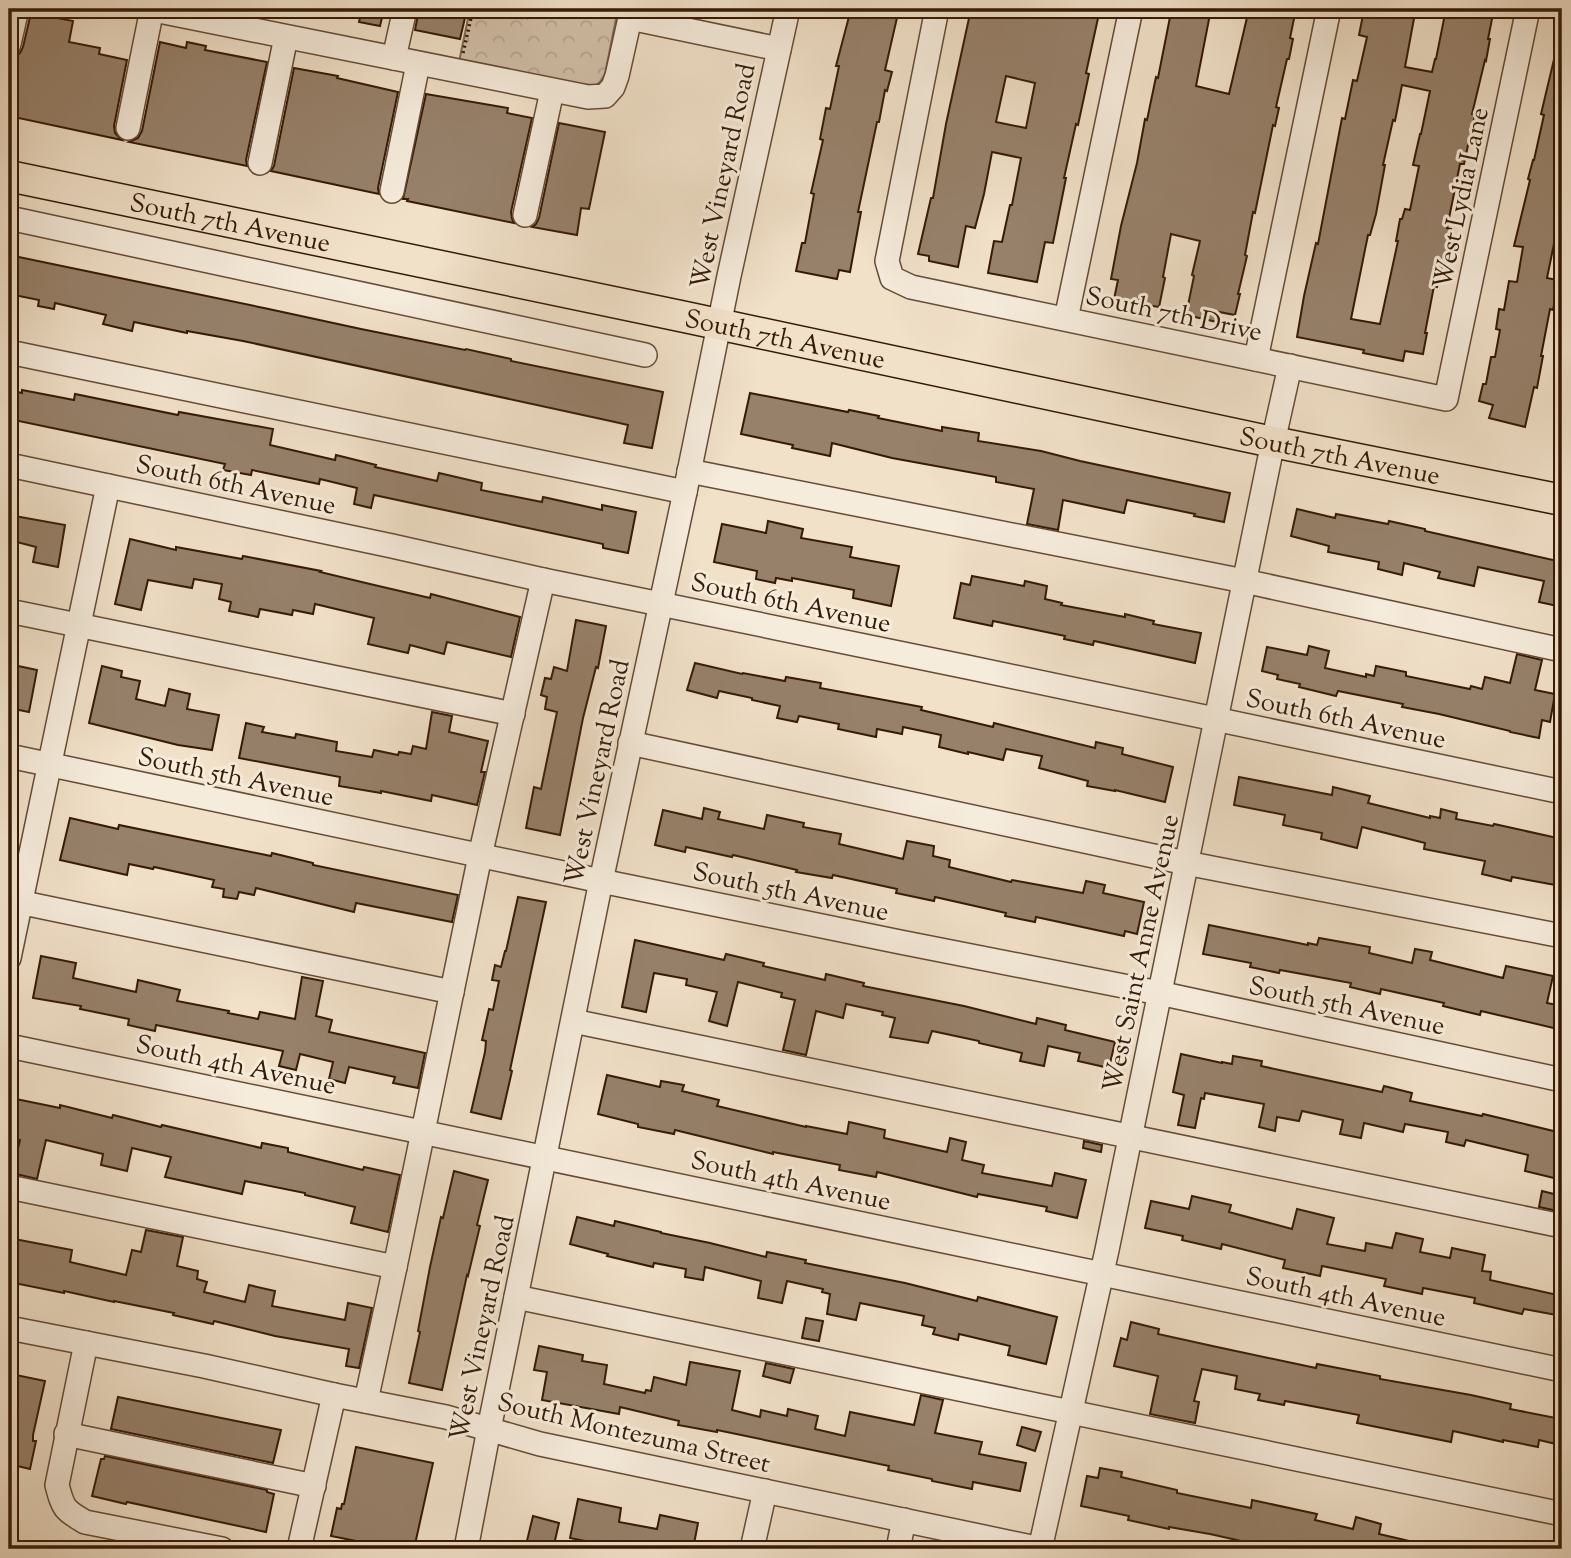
<svg xmlns="http://www.w3.org/2000/svg" width="1571" height="1558" font-family="'Sorts Mill Goudy',serif">
<style>
.park{fill:url(#park-crowns);stroke:#836c56;stroke-width:2}
.building{fill:#97816b;stroke:#351a05;stroke-width:2;fill-rule:evenodd}
.lines{fill:none;stroke-linecap:round;stroke-linejoin:round}
.minor-casing{stroke:#644c36;stroke-width:26}
.major-casing{stroke:#351a05;stroke-width:33}
.path{stroke:#351a05;stroke-width:3.5;stroke-dasharray:2 3.5;stroke-linecap:butt}
.minor{stroke:#f6ecdc;stroke-width:23}
.major{stroke:#f1e1c9;stroke-width:30}
.labels{text-anchor:middle;stroke-width:6;stroke-linejoin:round;paint-order:stroke}
.street-label{font-size:26px;fill:#351a05;stroke:#f6ecdc}
</style>
<defs>
<pattern id="park-crowns" width="20" height="18" patternUnits="userSpaceOnUse" patternTransform="scale(1.75)"><rect width="20" height="18" fill="#d1bfa8"/><path d="M2 6a3 3 0 1 1 6 0M12 15a3 3 0 1 1 6 0" fill="none" stroke="#b4a48f"/></pattern>
</defs>
<rect width="100%" height="100%" fill="#f1e1c9"/>
<filter id="stains"><feTurbulence type="fractalNoise" baseFrequency=".00286" numOctaves="4"/><feColorMatrix values="0 0 0 0 .2 0 0 0 0 .09 0 0 0 0 .02 0 0 0 .5 -.17"/></filter>
<radialGradient id="worn" r=".72"><stop offset=".6" stop-color="#630" stop-opacity="0"/><stop offset="1" stop-color="#630" stop-opacity=".3"/></radialGradient>
<path class="park" d="M470 9H618L605 74C601 81 599 85 591 87L459 62Z"/>
<g class="building">
<polygon points="362,9 384,9 380,26 359,22"/>
<polygon points="419,9 467,9 460,39 415,30"/>
<polygon points="851,9 899,9 885,70 892,72 887,91 885,90 879,122 877,122 858,212 861,212 850,272 839,270 837,279 796,271 802,243 805,243 814,194 811,193 823,140 820,139 826,108 830,109 839,66 836,66"/>
<path d="M971 9H1100L1086 73 1089 74 1078 125 1076 124 1064 178H1066L1053 243 1045 242 1037 282 988 273 994 241 1002 242 1010 205H1012L1021 158 992 152 984 194 975 228 966 226 958 267 929 261V256L918 254 931 198H933L946 124ZM1006 76 1035 83 1026 128 996 122Z"/>
<polygon points="1185,9 1211,9 1196,86 1229,94 1249,9 1296,9 1290,38 1293,39 1289,59 1287,59 1276,107 1279,108 1275,126 1273,125 1255,213 1253,212 1245,255 1247,256 1238,294 1240,294 1235,315 1219,312 1217,322 1186,315 1194,276 1192,275 1200,241 1171,234 1163,277 1165,278 1159,307 1114,299 1118,280 1111,279 1121,226 1137,163 1145,119 1147,120 1156,77 1158,78 1171,12 1184,15"/>
<path d="M1369 9H1392L1415 13 1405 67 1432 72 1435 59H1436L1446 9H1494L1488 39H1490L1486 61 1485 60 1472 114 1475 115 1470 136 1464 164H1460L1447 228 1451 229 1447 248 1437 287 1434 286 1425 333H1427L1423 354 1405 351 1403 361 1363 353 1364 350 1297 337 1304 296 1316 243 1318 244 1342 118 1345 119 1353 80 1357 81 1367 37 1359 35 1363 15 1368 16ZM1402 85 1430 91 1421 134H1420L1413 165 1419 166 1410 210 1405 209 1402 219H1400L1396 241H1398L1380 324 1351 319 1368 235H1370L1376 214 1385 165H1383L1393 120 1395 121Z"/>
<polygon points="31,13 73,21 69,42 100,48 99,54 127,60 114,126 115,133 122,140 9,116 9,88 14,61 13,61 14,57 20,53 23,47"/>
<polygon points="160,42 186,48 187,42 206,46 205,50 267,62 246,160 247,166 129,142 138,138 142,131"/>
<polygon points="1555,55 1562,56 1562,235 1556,234 1547,278 1562,281 1562,297 1556,296 1553,310 1550,309 1541,356 1543,356 1537,388 1534,387 1525,427 1489,418 1493,405 1479,401 1483,384 1486,384 1491,357 1495,357 1500,330 1496,329 1499,309 1504,310 1509,281 1517,282 1523,247 1514,246 1530,180 1528,179 1533,160 1534,160 1544,115 1541,114"/>
<polygon points="294,68 338,76 337,78 398,92 378,188 379,194 271,171 274,166"/>
<polygon points="426,94 508,108 507,113 532,118 511,212 512,219 514,223 407,201 408,199 403,199"/>
<polygon points="559,123 605,132 589,209 581,208 577,235 532,227 536,224 539,218"/>
<polygon points="9,255 264,308 361,329 465,350 466,349 511,359 511,361 663,392 652,448 624,443 628,425 615,422 243,341 187,331 187,333 134,322 132,331 103,324 106,315 55,303 54,309 38,306 39,300 9,294"/>
<polygon points="9,390 22,393 22,390 74,400 75,394 178,415 179,412 273,429 270,445 335,460 336,455 376,465 375,467 437,481 439,473 482,483 481,490 542,502 543,497 602,510 602,505 636,512 628,553 603,548 603,544 374,495 371,508 354,504 357,488 320,479 319,484 252,470 251,475 223,470 225,464 9,419"/>
<polygon points="750,393 848,412 849,410 879,416 878,418 942,431 942,427 979,433 978,441 1041,451 1080,461 1230,493 1224,522 1194,516 1195,514 1127,500 1124,513 1063,500 1058,530 1027,524 1034,489 996,482 996,477 892,458 832,443 830,456 792,448 793,445 741,434"/>
<polygon points="1297,509 1335,518 1336,514 1388,524 1389,521 1425,529 1425,531 1562,562 1562,607 1539,602 1544,581 1478,567 1474,586 1438,578 1440,572 1404,563 1402,575 1378,569 1379,562 1328,552 1329,546 1291,536"/>
<polygon points="9,515 65,525 58,567 33,562 36,547 9,540"/>
<polygon points="768,521 803,529 801,538 852,547 850,557 899,566 891,606 853,598 854,590 792,578 792,581 776,578 775,583 756,579 757,571 714,562 722,524 766,533"/>
<polygon points="130,539 176,550 176,547 242,559 243,556 321,571 320,572 370,584 430,598 431,594 520,617 511,657 447,642 444,654 410,645 408,653 368,644 374,618 315,604 313,614 293,610 292,615 260,609 258,617 229,611 231,602 219,599 222,584 194,579 192,588 148,580 141,610 115,604"/>
<polygon points="972,576 1024,586 1025,581 1047,586 1045,599 1062,603 1061,605 1125,617 1125,614 1154,621 1153,624 1201,633 1195,663 1094,641 1093,645 1064,639 1065,636 993,621 992,626 954,618 961,583 970,585"/>
<polygon points="576,620 606,626 598,668 596,667 583,718 560,835 526,828 534,787 541,789 557,712 545,709 547,697 541,695 545,678 551,679 554,667 567,671"/>
<polygon points="1309,646 1329,651 1325,668 1366,677 1366,674 1374,676 1376,666 1406,672 1406,676 1470,689 1471,686 1482,689 1485,677 1510,683 1517,654 1542,660 1535,690 1555,694 1550,722 1542,720 1539,738 1510,732 1510,731 1439,714 1402,707 1403,704 1338,691 1336,696 1299,687 1300,684 1277,679 1278,675 1262,671 1267,647 1307,655"/>
<polygon points="695,663 742,674 743,673 785,681 786,677 821,683 820,688 922,707 921,710 993,727 994,723 1095,748 1096,742 1123,748 1122,754 1173,767 1165,802 1115,790 1115,791 1087,786 1088,781 1039,768 1042,756 1006,749 1003,760 968,752 968,754 939,747 941,735 903,727 902,734 877,729 876,737 838,729 839,724 799,716 797,722 777,718 780,706 752,700 752,698 719,691 717,698 687,690"/>
<polygon points="9,664 37,670 29,712 9,708"/>
<polygon points="102,666 122,671 121,677 140,681 136,699 165,706 169,689 190,694 187,709 219,715 212,750 178,745 89,723"/>
<polygon points="432,712 452,716 449,732 488,741 481,772 485,772 477,805 432,795 431,801 381,791 381,793 339,786 340,777 239,758 246,723 264,727 262,732 295,738 296,734 337,742 336,751 372,757 374,750 398,755 399,752 411,754 413,746 426,749"/>
<polygon points="1239,777 1332,795 1333,787 1370,796 1368,803 1430,818 1430,816 1440,818 1441,809 1457,813 1456,819 1493,826 1494,824 1562,839 1562,878 1561,886 1512,877 1511,881 1482,874 1485,861 1424,849 1425,843 1362,827 1357,848 1321,839 1322,833 1283,825 1285,815 1234,805"/>
<polygon points="704,808 720,812 718,819 764,829 767,815 804,823 803,827 841,834 839,844 903,859 907,841 934,846 933,856 950,860 949,867 1011,882 1012,880 1083,893 1086,881 1105,885 1103,893 1144,902 1137,934 1125,931 1124,936 1036,917 1035,922 1005,916 1006,913 935,897 934,901 896,893 897,889 833,875 832,878 796,872 797,870 733,855 732,857 686,847 685,852 655,845 663,810 702,819"/>
<polygon points="70,818 118,829 119,825 271,856 272,853 313,863 313,865 458,895 452,922 356,903 354,912 256,888 254,895 239,892 237,899 223,897 224,889 212,887 214,880 154,867 153,869 129,864 127,875 60,860"/>
<polygon points="518,897 546,902 510,1070 512,1071 501,1119 471,1112 485,1052 486,1041 482,1040 489,1009 493,1010 499,981 492,980 495,965 501,967 505,951 506,951"/>
<polygon points="1209,925 1308,945 1308,943 1317,945 1319,938 1370,947 1369,953 1412,963 1415,949 1432,952 1430,960 1503,978 1506,966 1553,976 1547,1003 1562,1006 1562,1030 1481,1011 1480,1015 1443,1006 1444,1003 1381,989 1380,994 1350,987 1351,983 1280,970 1279,973 1250,967 1251,963 1203,954"/>
<polygon points="635,940 724,960 726,954 764,963 763,966 825,980 826,974 864,983 863,986 964,1006 1036,1024 1037,1018 1066,1025 1065,1030 1115,1042 1109,1068 1078,1061 1080,1053 1048,1046 1044,1066 1020,1061 1022,1053 979,1043 979,1041 932,1031 928,1043 890,1037 895,1018 882,1015 883,1012 846,1004 843,1018 816,1011 806,1055 783,1050 795,1000 781,997 782,993 738,982 727,1026 709,1021 717,992 686,985 687,979 654,973 646,1012 622,1007"/>
<polygon points="41,956 76,963 73,978 136,992 138,980 180,990 177,1001 229,1011 228,1013 258,1019 260,1012 295,1019 302,977 323,981 316,1016 332,1020 329,1032 425,1053 418,1088 393,1083 395,1077 349,1067 345,1083 329,1079 333,1062 300,1054 296,1070 279,1066 283,1051 156,1025 155,1031 128,1025 129,1019 80,1009 81,1006 33,998"/>
<polygon points="1181,1054 1222,1063 1222,1062 1232,1064 1233,1056 1262,1061 1261,1066 1382,1092 1384,1086 1412,1093 1410,1101 1482,1116 1483,1114 1562,1133 1562,1141 1554,1178 1525,1171 1528,1155 1466,1140 1464,1146 1446,1142 1448,1132 1405,1124 1403,1132 1364,1123 1361,1138 1340,1134 1343,1120 1302,1111 1299,1121 1277,1117 1275,1131 1259,1127 1264,1104 1205,1093 1204,1099 1201,1098 1195,1128 1178,1125 1184,1095 1173,1092"/>
<polygon points="607,1075 660,1087 661,1081 684,1085 682,1091 719,1100 717,1106 806,1127 806,1126 847,1134 849,1122 885,1130 884,1138 947,1152 950,1138 966,1142 962,1160 984,1165 982,1173 1052,1186 1055,1173 1086,1180 1077,1218 1046,1211 1047,1207 978,1194 977,1197 877,1172 876,1177 839,1170 840,1165 773,1152 773,1154 675,1130 674,1134 638,1127 638,1124 598,1114"/>
<polygon points="11,1098 60,1108 60,1105 112,1118 113,1115 161,1127 162,1125 261,1148 262,1143 288,1148 288,1152 363,1170 364,1167 400,1175 388,1232 351,1223 355,1207 305,1195 305,1193 245,1181 242,1194 165,1177 171,1157 132,1148 127,1171 101,1165 103,1154 46,1140 37,1179 12,1173 20,1140 9,1138 9,1111"/>
<polygon points="1084,1141 1102,1145 1101,1152 1083,1148"/>
<polygon points="454,1171 488,1180 477,1225 480,1226 468,1276 467,1275 442,1390 409,1383 420,1332 418,1331 430,1267 441,1217 443,1218"/>
<polygon points="1542,1191 1562,1196 1562,1212 1539,1207"/>
<polygon points="1192,1196 1231,1205 1229,1212 1292,1229 1297,1209 1334,1218 1327,1244 1365,1251 1366,1243 1392,1248 1396,1233 1423,1239 1420,1252 1450,1258 1452,1248 1485,1255 1482,1271 1491,1272 1490,1280 1562,1296 1562,1316 1524,1309 1522,1314 1474,1303 1475,1298 1423,1288 1422,1294 1384,1286 1386,1279 1322,1266 1320,1276 1283,1268 1285,1260 1222,1244 1221,1249 1182,1240 1183,1236 1145,1228 1151,1201 1189,1209"/>
<polygon points="577,1217 614,1226 615,1221 661,1232 661,1233 710,1243 766,1257 767,1252 806,1260 805,1263 905,1283 977,1301 978,1297 1057,1317 1046,1364 1008,1355 1010,1346 959,1334 958,1340 933,1334 935,1328 922,1325 924,1316 860,1303 856,1320 827,1314 830,1294 822,1292 823,1289 787,1281 782,1303 758,1298 761,1281 705,1267 703,1280 685,1277 686,1269 654,1263 653,1267 607,1256 608,1254 570,1244"/>
<polygon points="146,1230 183,1237 177,1266 198,1271 197,1279 207,1282 204,1292 245,1302 249,1285 275,1291 272,1306 345,1320 348,1303 372,1308 359,1368 346,1366 349,1349 275,1336 214,1321 213,1324 173,1315 174,1313 114,1301 114,1302 64,1291 64,1293 9,1282 9,1238 72,1250 70,1262 126,1275 132,1250 141,1252"/>
<polygon points="806,1318 823,1321 819,1341 802,1338"/>
<polygon points="1131,1322 1159,1329 1158,1334 1217,1347 1316,1368 1317,1364 1380,1376 1380,1379 1471,1395 1511,1404 1510,1409 1561,1419 1556,1444 1539,1440 1538,1447 1503,1440 1503,1442 1453,1431 1451,1442 1357,1423 1359,1415 1285,1401 1284,1405 1258,1400 1260,1394 1235,1389 1237,1376 1202,1369 1194,1401 1199,1402 1195,1423 1150,1414 1158,1376 1114,1366 1121,1338 1127,1340"/>
<polygon points="539,1346 583,1355 582,1361 607,1365 604,1384 645,1393 646,1390 651,1391 654,1377 686,1385 690,1362 740,1371 732,1410 760,1417 761,1410 787,1416 788,1409 818,1416 815,1429 845,1436 850,1412 914,1425 921,1395 943,1400 935,1433 982,1442 979,1454 1026,1463 1020,1491 973,1482 972,1489 932,1481 932,1479 888,1470 889,1466 717,1430 717,1432 678,1425 679,1421 620,1407 619,1414 542,1400 547,1372 534,1370"/>
<polygon points="766,1363 794,1369 790,1383 763,1376"/>
<polygon points="11,1374 45,1381 33,1435 33,1441 36,1441 30,1469 9,1464 9,1386"/>
<polygon points="118,1397 281,1430 273,1463 111,1429"/>
<polygon points="1022,1427 1041,1432 1035,1451 1017,1445"/>
<polygon points="356,1447 433,1463 414,1549 396,1549 331,1536 337,1508 341,1509 342,1504 344,1504"/>
<polygon points="105,1456 267,1490 267,1492 274,1494 266,1532 127,1502 126,1504 92,1496 101,1459 104,1459"/>
<polygon points="1100,1468 1122,1472 1121,1477 1177,1490 1177,1493 1251,1508 1252,1500 1317,1514 1315,1520 1353,1529 1356,1517 1381,1524 1379,1534 1418,1543 1417,1549 1276,1549 1210,1534 1169,1527 1169,1529 1128,1520 1129,1516 1081,1506 1087,1476 1098,1478"/>
<polygon points="578,1499 621,1508 619,1522 657,1529 660,1515 698,1523 693,1549 625,1549 570,1538"/>
<polygon points="533,1516 559,1523 553,1549 525,1549"/>
</g>
<g class="lines">
<defs>
<g id="minor">
<polyline points="149,9 588,97 605,96 613,87 617,76 632,9"/>
<polyline points="937,9 887,261 892,278 911,287 1446,399 1528,9"/>
<polyline points="630,18 779,49"/>
<polyline points="9,44 17,9"/>
<polyline points="394,58 405,9"/>
<polyline points="128,128 152,9"/>
<polyline points="260,163 286,37"/>
<polyline points="392,191 418,64"/>
<polyline points="525,215 552,91"/>
<polyline points="9,218 645,355"/>
<polyline points="1066,319 1131,9"/>
<polyline points="9,352 685,492"/>
<polyline points="1256,359 1329,9"/>
<polyline points="9,465 392,546 543,580 967,667 1562,792"/>
<polyline points="689,471 1244,581 1562,650"/>
<polyline points="9,611 513,714"/>
<polyline points="630,743 1186,863 1562,936"/>
<polyline points="9,756 601,881 900,942 1159,993 1562,1080"/>
<polyline points="9,900 452,992"/>
<polyline points="9,958 108,486"/>
<polyline points="573,1021 1562,1226"/>
<polyline points="9,1046 1562,1370"/>
<polyline points="9,1187 395,1267"/>
<polyline points="516,1297 1562,1514"/>
<polyline points="9,1328 204,1366 334,1395 446,1417 540,1444 1041,1549"/>
<path d="M86 1343 57 1485C63 1508 64 1510 85 1522L222 1549"/>
<polyline points="366,1401 395,1267 480,856 543,580"/>
<polyline points="66,1434 314,1486"/>
<polyline points="299,1549 334,1395"/>
<polyline points="466,1549 489,1429 601,881 685,492 729,276 788,9"/>
<polyline points="752,1549 765,1491"/>
<polyline points="898,1549 904,1520"/>
<polyline points="1040,1549 1107,1250 1273,442 1290,366"/>
</g>
<g id="major">
<path id="s1" d="M9 176 685 317 1273 442 1562 500"/>
</g>
</defs>
<use href="#minor" class="minor-casing"/>
<use href="#major" class="major-casing"/>
<g class="path">
<path d="M507 9C518 20 532 21 543 9"/>
<polyline points="463,53 473,9"/>
</g>
<use href="#minor" class="minor"/>
<use href="#major" class="major"/>
</g>
<g class="labels">
<g class="street-label">
<text transform="translate(722 176) rotate(-78)" y="9">West Vineyard Road</text>
<text transform="translate(1460 198) rotate(-78)" y="9">West Lydia Lane</text>
<text dy="9" stroke="none"><textPath href="#s1" startOffset="226">South 7th Avenue</textPath></text>
<text transform="translate(1174 313) rotate(12)" y="9">South 7th Drive</text>
<text dy="9" stroke="none"><textPath href="#s1" startOffset="793">South 7th Avenue</textPath></text>
<text dy="9" stroke="none"><textPath href="#s1" startOffset="1360">South 7th Avenue</textPath></text>
<text transform="translate(236 484) rotate(12)" y="9">South 6th Avenue</text>
<text transform="translate(791 602) rotate(12)" y="9">South 6th Avenue</text>
<text transform="translate(1346 718) rotate(12)" y="9">South 6th Avenue</text>
<text transform="translate(596 772) rotate(-78)" y="9">West Vineyard Road</text>
<text transform="translate(236 776) rotate(12)" y="9">South 5th Avenue</text>
<text transform="translate(791 891) rotate(12)" y="9">South 5th Avenue</text>
<text transform="translate(1140 953) rotate(-78)" y="9">West Saint Anne Avenue</text>
<text transform="translate(1347 1005) rotate(12)" y="9">South 5th Avenue</text>
<text transform="translate(236 1064) rotate(12)" y="9">South 4th Avenue</text>
<text transform="translate(791 1180) rotate(12)" y="9">South 4th Avenue</text>
<text transform="translate(1346 1296) rotate(12)" y="9">South 4th Avenue</text>
<text transform="translate(481 1328) rotate(-78)" y="9">West Vineyard Road</text>
<text transform="translate(634 1432) rotate(13)" y="9">South Montezuma Street</text>
</g>
</g>
<rect width="1571" height="1558" fill="none" stroke="#f1e1c9" stroke-width="35"/>
<rect x="10" y="10" width="1550" height="1537" fill="none" stroke="#351a05" stroke-width="3.5"/>
<rect x="18" y="18" width="1536" height="1523" fill="none" stroke="#351a05" stroke-width="2"/>
<rect width="100%" height="100%" filter="url(#stains)"/>
<rect width="100%" height="100%" fill="url(#worn)"/>
</svg>
